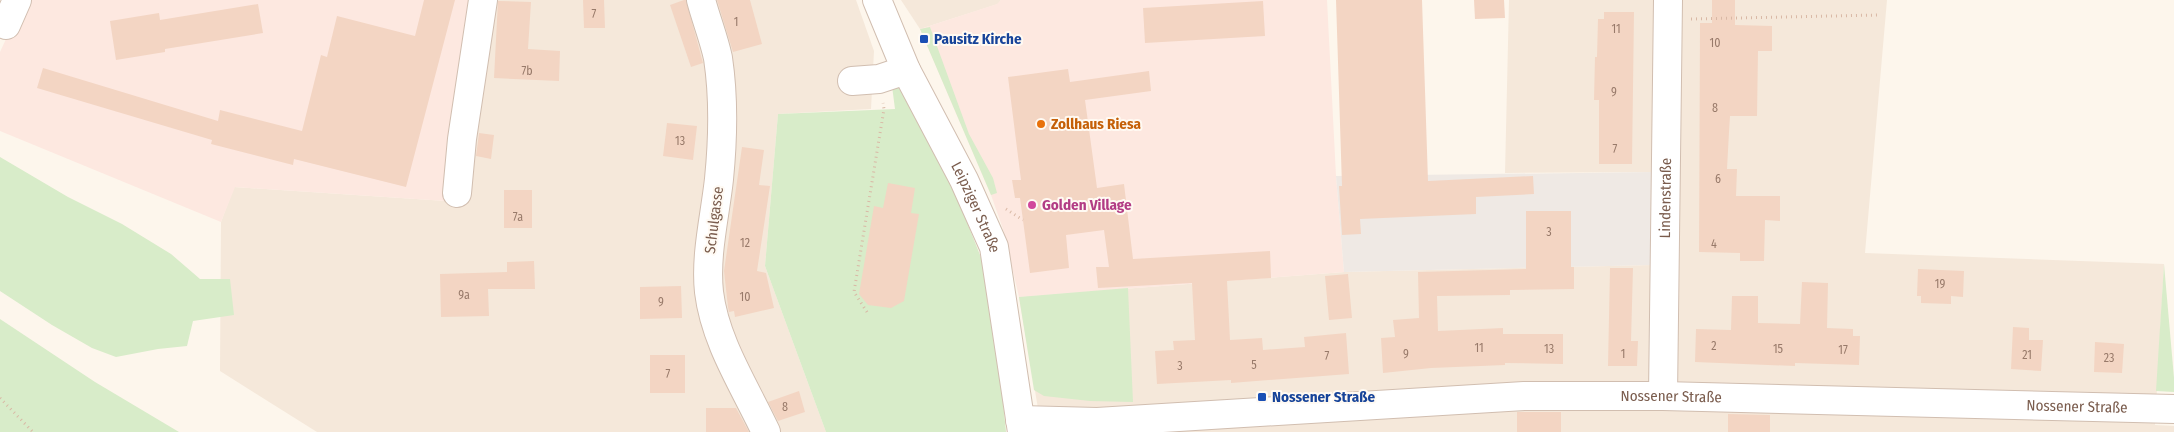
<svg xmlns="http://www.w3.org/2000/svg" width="2174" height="432" font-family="'Fira Sans Condensed',sans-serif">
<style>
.residential{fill:#f5e8da}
.commercial{fill:#fde8e0}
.industrial{fill:#efe9e4}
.green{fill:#d8ecc9}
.building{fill:#f3d5c3}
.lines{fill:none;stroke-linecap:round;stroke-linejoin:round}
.minor-casing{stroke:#d1beb0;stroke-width:30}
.path{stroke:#d9b8a5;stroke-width:3;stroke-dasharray:1 4;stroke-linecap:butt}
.minor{stroke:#fff;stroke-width:28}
.transit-dot{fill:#1a4fb4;stroke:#fffaf3;stroke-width:2}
.food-dot{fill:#e8710a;stroke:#fffaf3;stroke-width:2}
.hotel-dot{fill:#d1479c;stroke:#fffaf3;stroke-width:2}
.labels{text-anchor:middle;stroke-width:4;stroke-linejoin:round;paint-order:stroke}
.number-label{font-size:12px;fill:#987a6a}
.transit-label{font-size:15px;font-weight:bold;fill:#164399;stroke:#fffaf3;text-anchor:start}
.food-label{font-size:15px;font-weight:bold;fill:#c56008;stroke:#fffaf3;text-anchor:start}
.street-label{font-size:15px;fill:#7a5c4d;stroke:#fffaf3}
.hotel-label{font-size:15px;font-weight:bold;fill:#b23c85;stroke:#fffaf3;text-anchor:start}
</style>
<rect width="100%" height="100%" fill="#fdf6ec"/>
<g class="residential">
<polygon points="476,0 856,0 874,51 871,109 778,114 765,266 826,432 317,432 220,371 221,222 234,187 446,201"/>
<polygon points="901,0 1001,0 998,4 920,29"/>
<polygon points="1509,0 1887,0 1865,253 2164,264 2155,425 2174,426 2174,432 1042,432 1019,297 1344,272 1652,265 1653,172 1505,173"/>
</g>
<g class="commercial">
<polygon points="24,0 476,0 446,201 235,187 221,222 0,131 0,52"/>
<polygon points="1001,0 1327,0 1336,176 1344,272 1019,297 1003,229 991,195 920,29 997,4"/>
</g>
<polygon class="industrial" points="1653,172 1652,265 1344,272 1336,176"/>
<g class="green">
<polygon points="930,27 969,134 993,178 997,193 991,195 920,29"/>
<polygon points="896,84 918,116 957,197 982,260 1001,381 1006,432 826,432 765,266 778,114 895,109 892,86"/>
<polygon points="0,157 68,197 122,224 171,254 200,279 230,279 234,315 193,321 187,346 158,349 116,357 92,348 52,325 0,291"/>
<polygon points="2164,264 2174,378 2174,392 2156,391"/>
<polygon points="1128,288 1133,402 1090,401 1044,396 1034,390 1019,297"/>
<polygon points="0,319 95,382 179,432 0,432"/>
</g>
<g class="building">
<polygon points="424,0 455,0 406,187 294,159 293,165 211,144 212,140 37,88 43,68 218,121 220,110 302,131 321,55 327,57 337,16 415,36"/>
<polygon points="583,0 604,0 605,28 584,28"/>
<polygon points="684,0 686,0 703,63 691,67 670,5"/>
<polygon points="717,0 750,0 762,44 733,52"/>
<polygon points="1336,0 1422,0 1428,181 1533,176 1534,194 1476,197 1476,214 1360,219 1361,234 1342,235 1339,186 1342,186"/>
<polygon points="1474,0 1504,0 1505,18 1475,19"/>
<polygon points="1712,0 1735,0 1735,25 1772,26 1772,51 1758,51 1757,116 1730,116 1729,132 1727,169 1737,169 1736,196 1780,196 1780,221 1765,220 1764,261 1740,261 1740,253 1699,252 1700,23 1712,23"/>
<polygon points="498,1 531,2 528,49 560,51 559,81 494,78"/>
<polygon points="1263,1 1265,36 1145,43 1143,8"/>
<polygon points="258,4 263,33 165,49 165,52 116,60 110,21 159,13 160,20"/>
<polygon points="1604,12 1634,12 1632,164 1599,164 1599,100 1594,100 1595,57 1597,57 1598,19 1604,19"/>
<polygon points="1068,69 1070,82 1149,71 1151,91 1085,100 1097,188 1124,184 1133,259 1270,251 1271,278 1227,281 1230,340 1262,338 1263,350 1305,347 1304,337 1346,333 1349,374 1231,383 1231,380 1157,384 1155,351 1174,350 1173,341 1195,340 1192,283 1098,288 1096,267 1109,267 1104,230 1066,235 1069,268 1030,273 1020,198 1015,198 1012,180 1021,180 1008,77"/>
<polygon points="667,123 697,126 693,160 663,156"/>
<polygon points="479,133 494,135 491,159 476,156"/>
<polygon points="742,147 764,150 759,185 770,186 757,271 766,273 774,308 735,317 734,311 729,312 728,307 724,271"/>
<polygon points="888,183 915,188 911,213 919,214 904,301 891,308 868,305 859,294 874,206 883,208"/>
<rect x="504" y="190" width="28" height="38"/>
<polygon points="1526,211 1571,211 1571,267 1574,267 1574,289 1510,290 1510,295 1437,296 1438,331 1503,328 1503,334 1563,334 1563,364 1505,363 1505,365 1431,368 1383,373 1381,338 1395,337 1393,320 1419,318 1418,272 1526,269"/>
<polygon points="534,261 535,289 488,289 489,316 441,317 440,274 507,272 507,262"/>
<polygon points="1610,268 1633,268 1631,341 1638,341 1637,366 1608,366"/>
<polygon points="1918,269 1964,271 1963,297 1951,296 1951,304 1921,303 1921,296 1917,296"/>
<polygon points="1348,274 1352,318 1329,320 1325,276"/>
<polygon points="1802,282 1828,283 1827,328 1853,329 1853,336 1860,336 1859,365 1795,363 1795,366 1695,362 1696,329 1731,330 1732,296 1758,296 1758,323 1800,324"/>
<polygon points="681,286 682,318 640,319 640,287"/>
<polygon points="2013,327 2029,328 2029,340 2043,340 2041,371 2011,369"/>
<polygon points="2095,342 2124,344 2122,373 2094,372"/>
<rect x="650" y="355" width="35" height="38"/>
<polygon points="799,391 805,412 778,421 768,402"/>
<polygon points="706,408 736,408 749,432 706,432"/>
<rect x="1517" y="412" width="44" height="20"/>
<polygon points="1728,414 1770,415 1770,432 1728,432"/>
</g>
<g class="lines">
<defs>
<g id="minor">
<path d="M701 0C706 19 714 39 718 58 724 98 723 139 719 179 715 216 705 255 709 292 715 342 745 387 766 432"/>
<path id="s1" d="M877 0 906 70 964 180 994 247 1022 432"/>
<polyline points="6,25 17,0"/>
<polyline points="852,81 879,79 906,70"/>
<polyline points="457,193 462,139 483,0"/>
<path id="s2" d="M1663 396 1668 0"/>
<path id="s3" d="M1020 420 1097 422 1524 396H1663L2174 409"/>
</g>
</defs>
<use href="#minor" class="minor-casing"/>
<g class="path">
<polyline points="1691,19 1878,15"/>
<polyline points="1006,209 1023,220"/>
<polyline points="867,312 854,292 884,109 883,103"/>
<polyline points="0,398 33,432"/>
</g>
<use href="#minor" class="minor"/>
</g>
<g class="transit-dot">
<rect x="919" y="34" width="10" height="10" rx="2.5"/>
<rect x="1257" y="392" width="10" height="10" rx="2.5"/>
</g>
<circle class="food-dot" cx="1041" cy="124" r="5"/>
<circle class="hotel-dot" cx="1032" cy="205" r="5"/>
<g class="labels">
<g class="number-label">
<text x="594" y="18">7</text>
<text x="736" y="26">1</text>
<text x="1616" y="33">11</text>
<text x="1715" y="47">10</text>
<text x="527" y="75">7b</text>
<text x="1614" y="96">9</text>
<text x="1715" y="112">8</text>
<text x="680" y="145">13</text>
<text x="1615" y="153">7</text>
<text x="1718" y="183">6</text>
<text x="518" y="221">7a</text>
<text x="1549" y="236">3</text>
<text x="745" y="247">12</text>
<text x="1714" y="248">4</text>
<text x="1940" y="288">19</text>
<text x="464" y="299">9a</text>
<text x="745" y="301">10</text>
<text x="661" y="306">9</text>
<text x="1714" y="350">2</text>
<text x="1479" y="352">11</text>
<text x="1549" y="353">13</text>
<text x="1778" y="353">15</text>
<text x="1843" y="354">17</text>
<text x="1406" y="358">9</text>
<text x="1623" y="358">1</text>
<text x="2027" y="359">21</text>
<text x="1327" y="360">7</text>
<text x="2109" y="362">23</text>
<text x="1254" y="369">5</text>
<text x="1180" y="370">3</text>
<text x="668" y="378">7</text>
<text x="785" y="411">8</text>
</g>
<g class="transit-label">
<text x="934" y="44">Pausitz Kirche</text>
<text x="1272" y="402">Nossener Straße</text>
</g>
<g class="food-label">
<text x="1051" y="129">Zollhaus Riesa</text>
</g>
<g class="street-label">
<text dy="5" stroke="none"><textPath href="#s2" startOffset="198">Lindenstraße</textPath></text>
<text dy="5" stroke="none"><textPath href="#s1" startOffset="230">Leipziger Straße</textPath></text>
<text transform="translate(714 220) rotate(-83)" y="5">Schulgasse</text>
<text dy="5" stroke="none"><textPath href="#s3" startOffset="652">Nossener Straße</textPath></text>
<text dy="5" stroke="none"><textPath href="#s3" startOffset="1058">Nossener Straße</textPath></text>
</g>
<g class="hotel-label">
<text x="1042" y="210">Golden Village</text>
</g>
</g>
</svg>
